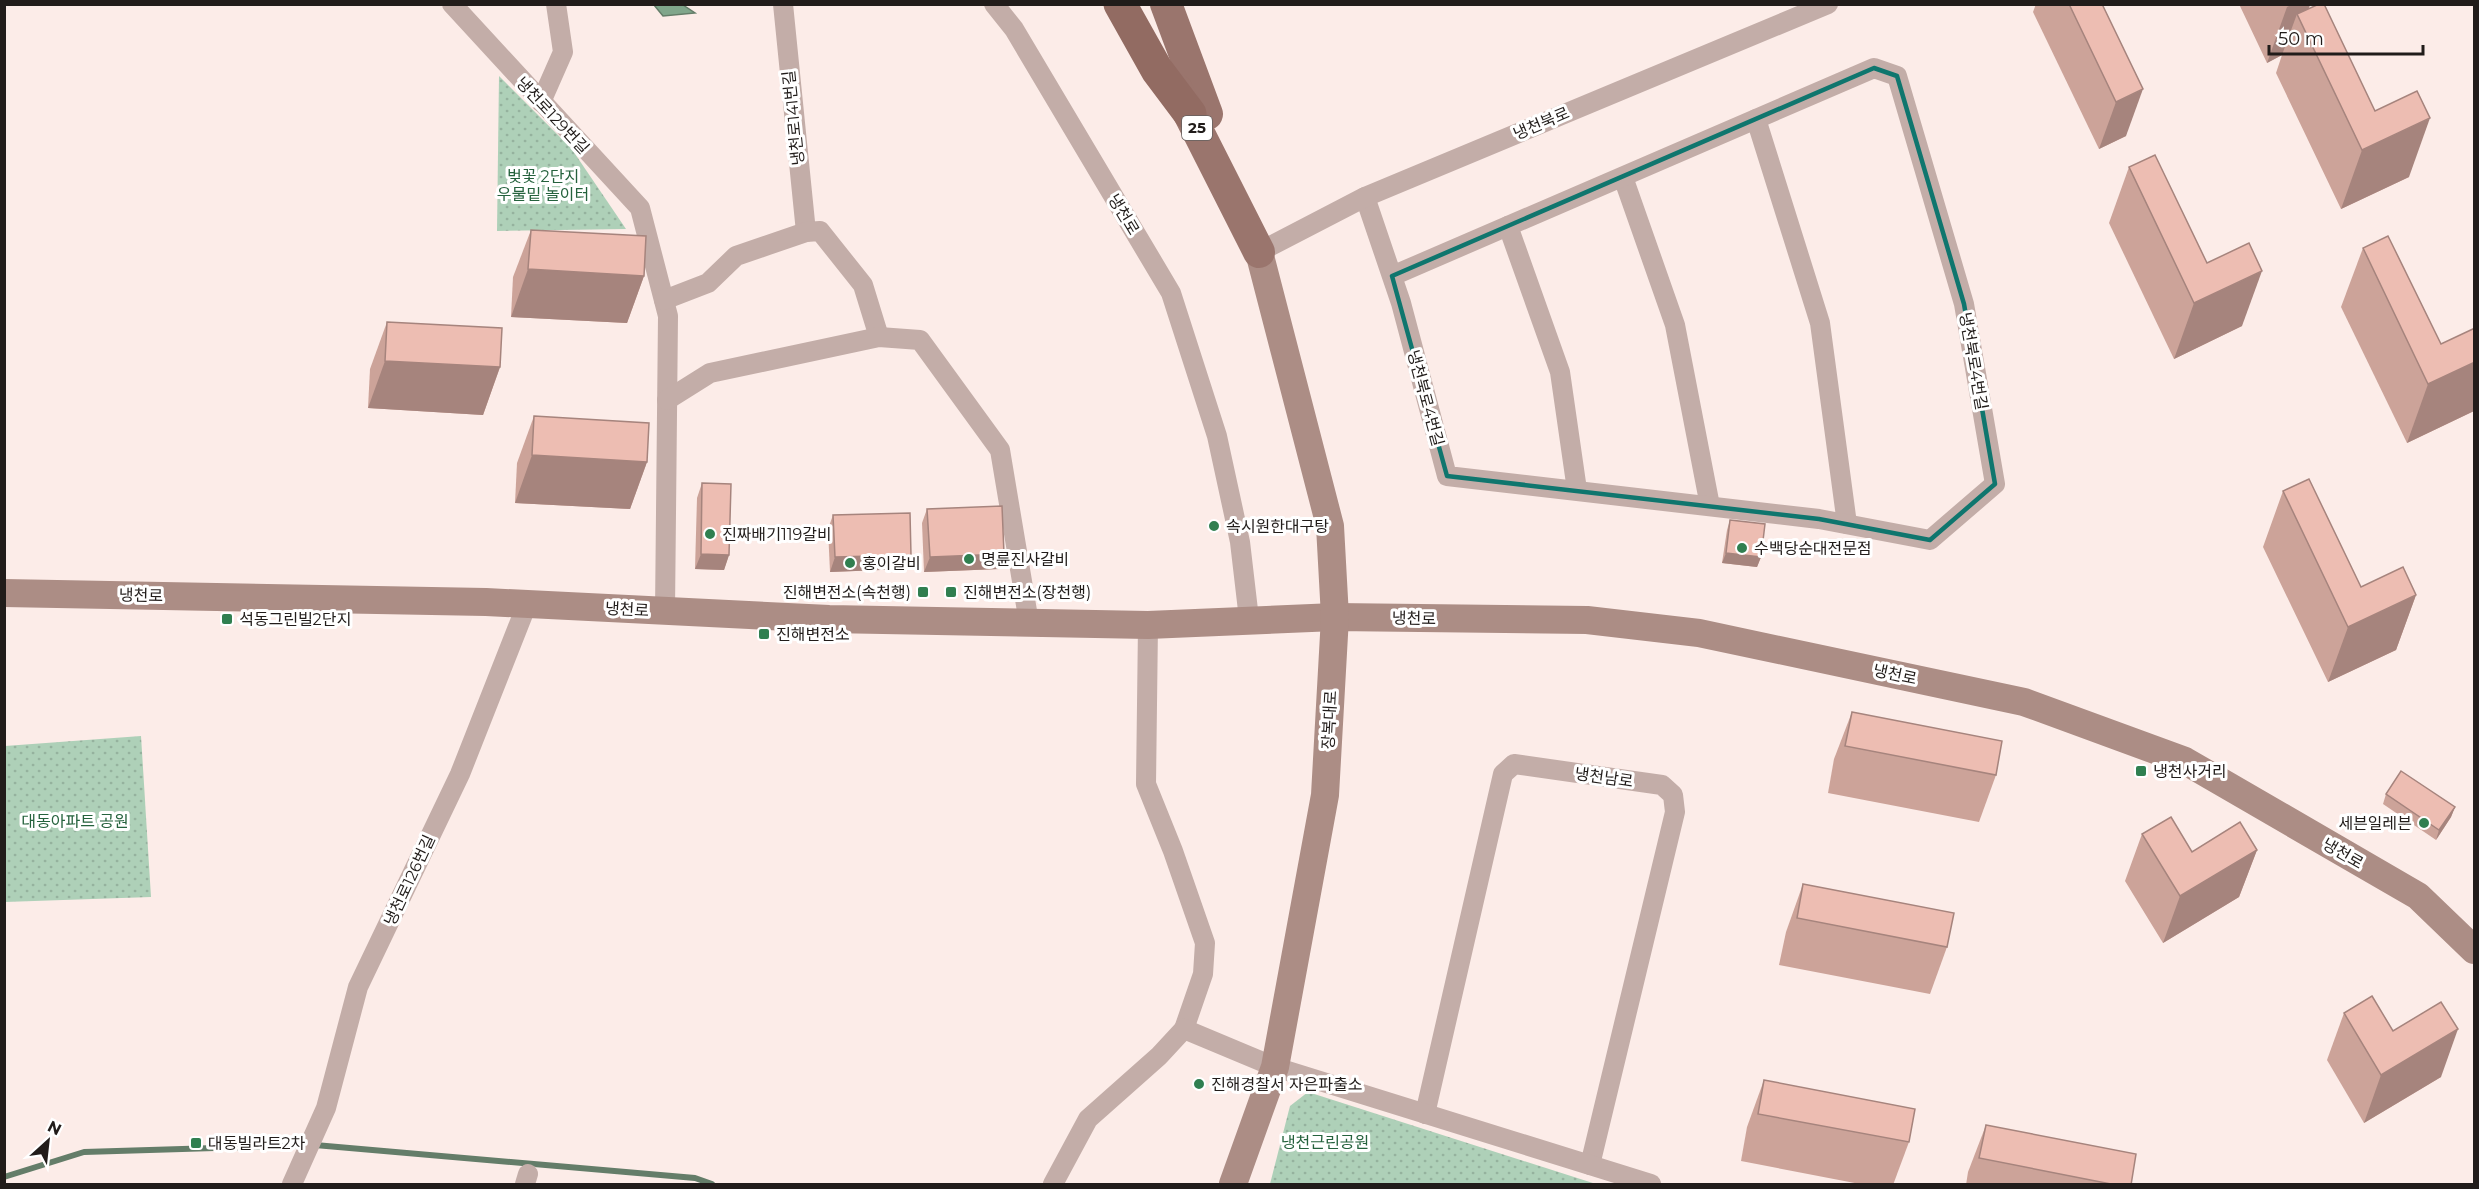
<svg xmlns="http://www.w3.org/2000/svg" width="2479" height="1189" font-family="Montserrat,'Noto Sans KR',sans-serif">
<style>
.grass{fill:url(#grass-dots)}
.water{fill:#80a68b;stroke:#647d69;stroke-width:1.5}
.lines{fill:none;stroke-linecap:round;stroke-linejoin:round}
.stream{stroke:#647d69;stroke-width:6}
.minor{stroke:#c3ada8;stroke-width:20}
.secondary{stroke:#ac8d85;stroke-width:28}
.primary{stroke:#9a756d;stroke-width:32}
.trunk{stroke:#926b62;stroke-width:33}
.wall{fill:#cca399}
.shaded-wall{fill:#a6847d}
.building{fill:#edbdb2;stroke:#a6847d;stroke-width:1.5}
.marked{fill:none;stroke:#0f766e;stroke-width:4.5;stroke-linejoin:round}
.poi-dot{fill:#307f50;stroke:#fff;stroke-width:2}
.labels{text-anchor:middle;stroke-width:6;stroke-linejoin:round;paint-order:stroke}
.shield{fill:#fff;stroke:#64605f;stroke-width:1.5}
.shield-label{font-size:15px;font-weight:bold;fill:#211c1a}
.street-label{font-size:16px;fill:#211c1a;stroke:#fff}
.park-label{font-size:16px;fill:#25623d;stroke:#fff}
.poi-label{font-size:16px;fill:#211c1a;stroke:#fff;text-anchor:start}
</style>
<defs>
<pattern id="grass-dots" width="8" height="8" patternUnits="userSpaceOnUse" patternTransform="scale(1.5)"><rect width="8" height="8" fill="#aed0b8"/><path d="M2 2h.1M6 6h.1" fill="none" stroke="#95b29e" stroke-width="1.8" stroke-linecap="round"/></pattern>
</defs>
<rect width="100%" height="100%" fill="#fcece8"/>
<g class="grass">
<polygon points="499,76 571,148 626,229 497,231"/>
<polygon points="141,736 151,897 5,902 5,746"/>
<polygon points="1308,1092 1596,1184 1270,1184 1290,1106"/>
</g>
<polygon class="water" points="654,5 683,5 695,13 663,16"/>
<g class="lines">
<polyline class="stream" points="4,1177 84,1152 315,1145 695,1178 712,1184"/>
<g class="minor">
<polyline points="452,4 640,208 668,316 665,611"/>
<polyline points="783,4 806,232"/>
<polyline points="994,4 1014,29 1171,293 1217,436 1240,542 1249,619"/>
<polyline points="541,102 563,52 556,4"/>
<polyline points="1756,119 1820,323 1847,524"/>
<polyline points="1623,177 1675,325 1710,506"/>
<polyline points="1365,197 1401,303 1447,476 1819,519 1930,540 1995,484 1964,304 1897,76 1874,68 1392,276"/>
<polyline points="1508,226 1560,372 1577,490"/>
<polyline points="1259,252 1365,197 1828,4"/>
<polyline points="664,300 708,283 736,256 806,232 820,231 863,285 879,337"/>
<polyline points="667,400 710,373 879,337 920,340 1000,450 1029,623"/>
<polyline points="1148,625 1146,784 1173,851 1205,943 1203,974 1184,1029"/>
<polyline points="1425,1114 1503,774 1514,764 1662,785 1673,795 1675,812 1590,1165"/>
<polyline points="292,1184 326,1108 358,987 460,774 527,604"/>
<polyline points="525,1184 528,1174"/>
<polyline points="1053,1184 1088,1119 1159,1056 1184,1029 1275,1067 1651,1184"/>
</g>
<g class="secondary">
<polyline points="4,593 486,602 829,619 1148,625 1335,617 1587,620 1699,633 2024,702 2185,761 2418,896 2474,950"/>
<polyline points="1233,1184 1275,1067 1325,795 1335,617 1330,526 1259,252"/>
</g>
<g class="primary">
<polyline points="1166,4 1207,114"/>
<polyline points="1177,90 1259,252"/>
</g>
<polyline class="trunk" points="1120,4 1157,70 1190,114"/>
</g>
<g class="wall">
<polygon points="2036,4 2102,4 2126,136 2099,149 2033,12"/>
<polygon points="2239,4 2310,4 2309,9 2375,111 2409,177 2341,209 2276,73 2282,55 2267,63"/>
<polygon points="2129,167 2207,263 2242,326 2174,359 2109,223"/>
<polygon points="531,230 644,276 627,323 511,317 513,277"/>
<polygon points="2363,248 2441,344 2474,411 2407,443 2341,307"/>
<polygon points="387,322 500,367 483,415 368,408 370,369"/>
<polygon points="534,416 647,462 630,509 515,503 517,463"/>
<polygon points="702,483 729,555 724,570 695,569 697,498"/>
<polygon points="2283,491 2361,587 2416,595 2396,650 2328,682 2263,547"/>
<polygon points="927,509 999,569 924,572 922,523"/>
<polygon points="833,515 911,555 906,569 830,572 828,529"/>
<polygon points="1730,520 1761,557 1757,567 1722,563 1727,530"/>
<polygon points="1852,712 1996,775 1979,822 1828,793 1834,759"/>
<polygon points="2386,794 2455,807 2451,817 2436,840 2383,804"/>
<polygon points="2142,834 2192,852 2257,850 2239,897 2163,943 2125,881"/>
<polygon points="1803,884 1947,947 1930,994 1779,965 1786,932"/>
<polygon points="2344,1013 2393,1031 2441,1077 2364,1123 2327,1060"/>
<polygon points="1764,1080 1909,1142 1893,1185 1865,1185 1741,1161 1747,1127"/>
<polygon points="1986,1125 2131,1185 1966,1185 1968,1172"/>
</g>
<g class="shaded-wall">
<polygon points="2293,4 2310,4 2303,26 2297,14 2282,55 2267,63 2287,7"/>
<polygon points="2143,89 2126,136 2099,149 2116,102"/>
<polygon points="2430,118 2409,177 2341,209 2362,150"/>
<polygon points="528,269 644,276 627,323 511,317"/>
<polygon points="2262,271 2242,326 2174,359 2194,303"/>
<polygon points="385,361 500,367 483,415 368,408"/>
<polygon points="2475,362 2474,411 2407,443 2428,384"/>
<polygon points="532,455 647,462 630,509 515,503"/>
<polygon points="1726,553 1761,557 1757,567 1722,563"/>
<polygon points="701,554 729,555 724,570 695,569"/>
<polygon points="1004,554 999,569 924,572 930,557"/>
<polygon points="911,555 906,569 830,572 835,557"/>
<polygon points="2416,595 2396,650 2328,682 2348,627"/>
<polygon points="2455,807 2451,817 2436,840 2439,830"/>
<polygon points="2257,850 2239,897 2163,943 2180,896"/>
<polygon points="2458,1029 2441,1077 2364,1123 2381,1075"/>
</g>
<g class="building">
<polygon points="2069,4 2102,4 2143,89 2116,102"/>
<polygon points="2319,4 2324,4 2375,111 2417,91 2430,118 2362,150 2297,14"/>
<polygon points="2155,155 2207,263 2249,243 2262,271 2194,303 2129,167"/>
<polygon points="531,230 646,236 644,276 528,269"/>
<polygon points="2388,236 2441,344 2475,328 2475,362 2428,384 2363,248"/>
<polygon points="387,322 502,328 500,367 385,361"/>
<polygon points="534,416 649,423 647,462 532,455"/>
<polygon points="2309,479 2361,587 2403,567 2416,595 2348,627 2283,491"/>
<polygon points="702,483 731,484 729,555 701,554"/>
<polygon points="1002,506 1004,554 930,557 927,509"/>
<polygon points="910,513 911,555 835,557 833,515"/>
<polygon points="1730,520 1765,524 1761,557 1726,553"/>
<polygon points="1852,712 2002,741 1996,775 1845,746"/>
<polygon points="2401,771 2455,807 2439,830 2386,794"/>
<polygon points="2171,817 2192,852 2240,822 2257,850 2180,896 2142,834"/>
<polygon points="1803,884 1954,913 1947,947 1797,918"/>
<polygon points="2372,996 2393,1031 2441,1002 2458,1029 2381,1075 2344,1013"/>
<polygon points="1764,1080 1915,1109 1909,1142 1758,1114"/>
<polygon points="1986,1125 2136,1154 2131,1185 2116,1185 1979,1158"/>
</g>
<path class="marked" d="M1874 68 1897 76 1964 304 1995 484 1930 540 1819 519 1447 476 1392 276Z"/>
<g class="poi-dot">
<circle cx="1214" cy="526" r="6"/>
<circle cx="710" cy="534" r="6"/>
<circle cx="1742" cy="548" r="6"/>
<circle cx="969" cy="559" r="6"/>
<circle cx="850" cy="563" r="6"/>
<rect x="917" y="586" width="12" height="12" rx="3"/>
<rect x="945" y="586" width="12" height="12" rx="3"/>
<rect x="221" y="613" width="12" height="12" rx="3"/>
<rect x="758" y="628" width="12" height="12" rx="3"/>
<rect x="2135" y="765" width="12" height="12" rx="3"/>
<circle cx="2424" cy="823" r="6"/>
<circle cx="1199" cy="1084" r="6"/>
<rect x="190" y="1137" width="12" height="12" rx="3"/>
</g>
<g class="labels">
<rect class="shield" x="1182" y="116" width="30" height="24" rx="4.5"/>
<g class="shield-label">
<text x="1197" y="133">25</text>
</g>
<g class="street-label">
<text transform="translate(553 115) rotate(47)" y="6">냉천로129번길</text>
<text transform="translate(793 118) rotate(-96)" y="6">냉천로141번길</text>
<text transform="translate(1541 123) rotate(-23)" y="6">냉천북로</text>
<text transform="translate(1124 214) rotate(59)" y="6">냉천로</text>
<text transform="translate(1974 361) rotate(80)" y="6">냉천북로4번길</text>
<text transform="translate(1426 398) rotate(75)" y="6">냉천북로4번길</text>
<text transform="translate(141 595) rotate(1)" y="6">냉천로</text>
<text transform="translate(627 609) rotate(3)" y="6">냉천로</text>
<text transform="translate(1414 618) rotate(1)" y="6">냉천로</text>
<text transform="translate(1895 674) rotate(12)" y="6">냉천로</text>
<text transform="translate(1329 720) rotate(-87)" y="6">장복대로</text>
<text transform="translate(1604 777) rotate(8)" y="6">냉천남로</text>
<text transform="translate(2343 853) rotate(30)" y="6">냉천로</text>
<text transform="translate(409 880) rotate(-65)" y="6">냉천로126번길</text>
</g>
<g class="park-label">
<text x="543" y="182">벚꽃 2단지<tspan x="543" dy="18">우물밑 놀이터</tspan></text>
<text x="75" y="827">대동아파트 공원</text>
<text x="1325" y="1148">냉천근린공원</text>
</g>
<g class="poi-label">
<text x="1226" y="532">속시원한대구탕</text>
<text x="722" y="540">진짜배기119갈비</text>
<text x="1754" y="554">수백당순대전문점</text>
<text x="981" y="565">명륜진사갈비</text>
<text x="862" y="569">홍이갈비</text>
<text x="911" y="598" text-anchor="end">진해변전소(속천행)</text>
<text x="963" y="598">진해변전소(장천행)</text>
<text x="239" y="625">석동그린빌2단지</text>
<text x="776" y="640">진해변전소</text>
<text x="2153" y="777">냉천사거리</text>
<text x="2412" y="829" text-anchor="end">세븐일레븐</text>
<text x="1211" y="1090">진해경찰서 자은파출소</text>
<text x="208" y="1149">대동빌라트2차</text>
</g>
</g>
<rect width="2479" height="1189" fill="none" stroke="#211c1a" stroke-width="12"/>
<g transform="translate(48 1141) rotate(27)" stroke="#ffffff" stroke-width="4.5" paint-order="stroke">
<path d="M0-4.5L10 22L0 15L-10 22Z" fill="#211c1a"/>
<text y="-9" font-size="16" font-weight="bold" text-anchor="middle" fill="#211c1a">N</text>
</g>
<path d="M2269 45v9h154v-9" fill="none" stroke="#211c1a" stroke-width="3"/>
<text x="2278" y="45" font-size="18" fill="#211c1a" stroke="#ffffff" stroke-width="4.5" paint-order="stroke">50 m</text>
</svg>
